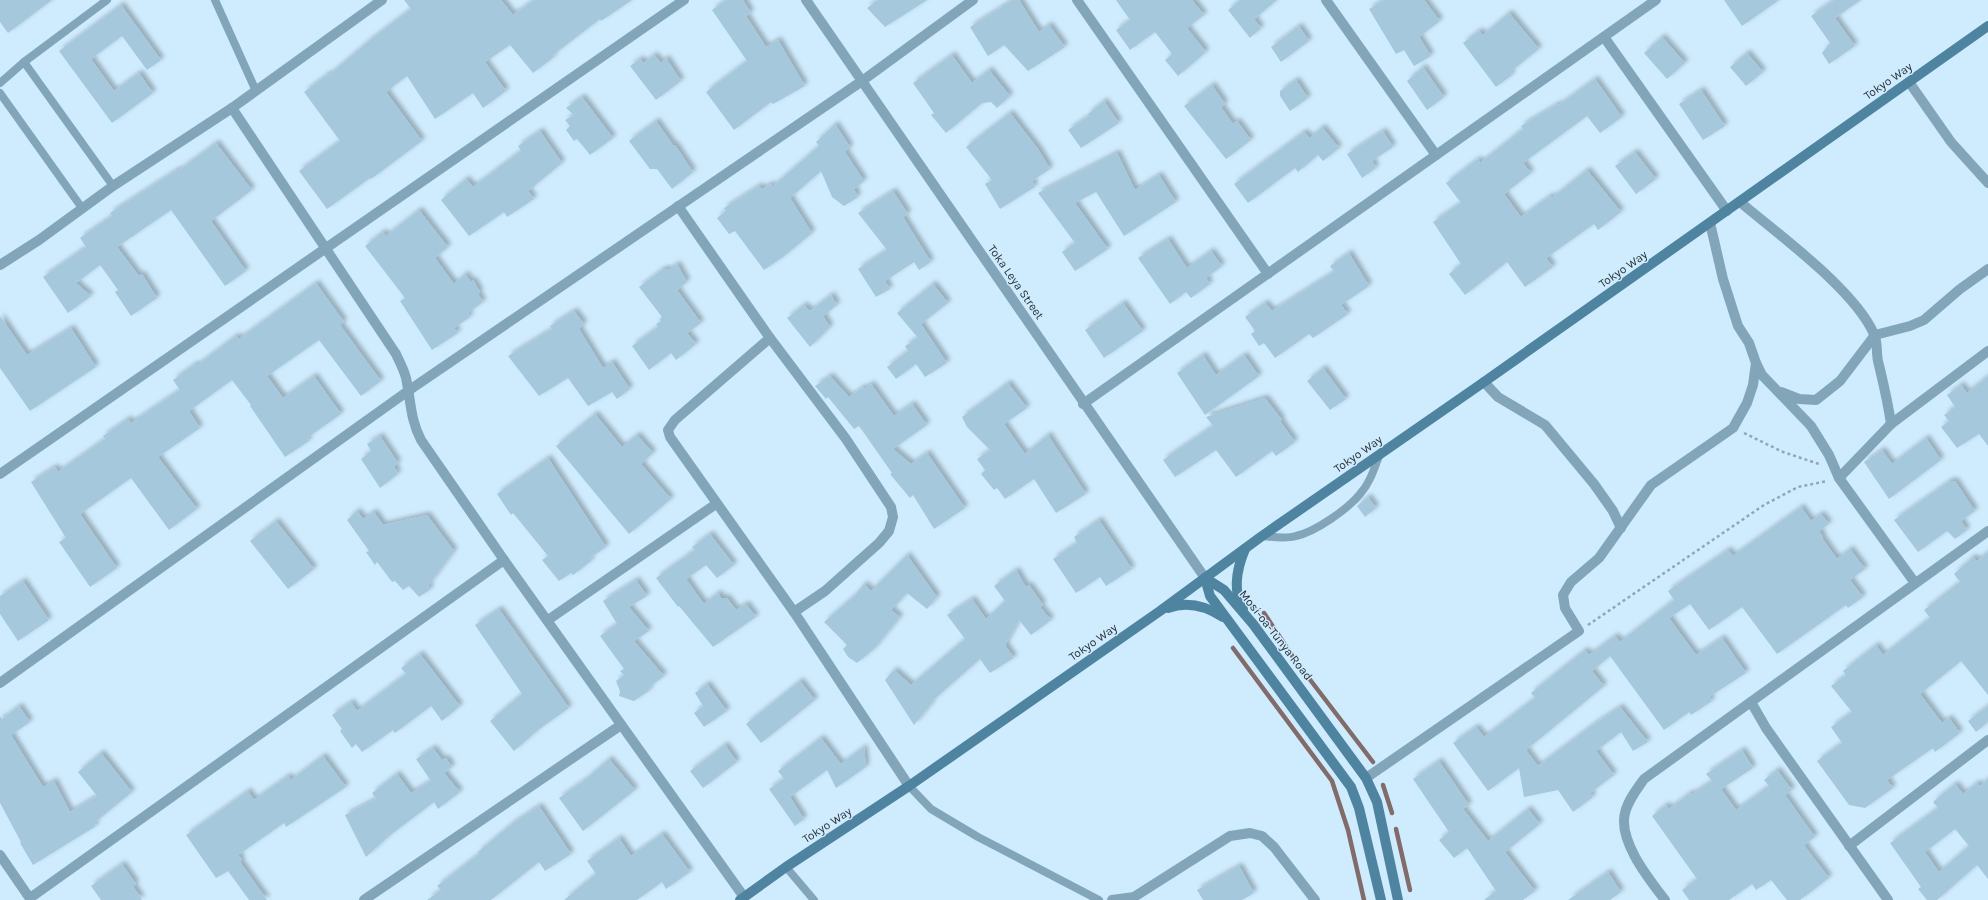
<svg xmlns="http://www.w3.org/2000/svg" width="1988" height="900" font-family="Karla,sans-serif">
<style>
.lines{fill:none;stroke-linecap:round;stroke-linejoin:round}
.stream{stroke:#816b6b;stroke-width:4.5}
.building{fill:#a5c8dc;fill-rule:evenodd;filter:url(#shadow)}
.path{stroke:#90a6b4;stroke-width:2.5;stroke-dasharray:3 3;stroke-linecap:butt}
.lane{stroke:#82a5b9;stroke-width:8}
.street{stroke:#82a5b9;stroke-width:10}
.secondary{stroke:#4f84a1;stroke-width:10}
.labels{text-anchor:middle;stroke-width:3;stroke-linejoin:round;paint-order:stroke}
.street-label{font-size:12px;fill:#273239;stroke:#cfecfe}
</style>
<defs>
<filter id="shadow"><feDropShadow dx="3.5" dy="-3.5" stdDeviation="2" flood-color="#0004"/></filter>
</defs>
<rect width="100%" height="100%" fill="#cfecfe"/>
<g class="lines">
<g class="stream">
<polyline points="1264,613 1295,660 1373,762"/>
<polyline points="1233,648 1332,781 1348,830 1364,900"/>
<polyline points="1383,785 1392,813"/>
<polyline points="1396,829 1410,890"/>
</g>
</g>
<g class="building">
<polygon points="0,0 52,0 8,33 0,22"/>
<polygon points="404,0 501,0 513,15 534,0 632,0 601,21 600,19 553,55 554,57 533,73 510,45 485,62 506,91 483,108 473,93 435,119 407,76 386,92 422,141 371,179 370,178 327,209 299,171 340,141 304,92 328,74 329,75 370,40 411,9"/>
<polygon points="726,0 743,0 751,13 746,16 766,47 778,40 805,86 773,104 771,102 734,130 706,92 747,61 712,10"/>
<polygon points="878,0 927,0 885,27 867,8"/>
<polygon points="1013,0 1019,0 1039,32 1049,25 1065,47 1028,71 1004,45 988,56 970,27"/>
<polygon points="1116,0 1192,0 1204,15 1187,28 1206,52 1178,76 1165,60 1172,54 1155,32 1130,50 1116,30 1130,20"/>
<polygon points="1241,0 1277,0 1254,19 1261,28 1250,38 1228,10"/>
<polygon points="1384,0 1424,0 1440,21 1419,37 1431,56 1414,66 1404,50 1396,54 1369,9"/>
<polygon points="1724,0 1779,0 1742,26"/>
<polygon points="1834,0 1861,0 1835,18 1855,46 1829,64 1822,53 1830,43 1811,16"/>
<polygon points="121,5 161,60 147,70 122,36 91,59 114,91 139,73 153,93 112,123 59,51"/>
<polygon points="1509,13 1539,49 1510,72 1512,75 1496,87 1463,43 1479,31 1483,35"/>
<polygon points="1299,26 1309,41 1281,62 1271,47"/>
<polygon points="1662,37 1685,63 1667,79 1644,53"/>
<polygon points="1747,53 1763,72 1746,86 1730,67"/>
<polygon points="654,55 661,63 666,58 681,81 656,100 630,66 640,59 644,63"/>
<polygon points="952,55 972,83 989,70 1010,96 997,108 991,102 982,103 946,133 931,115 934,113 913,83"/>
<polygon points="1423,67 1444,97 1427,110 1407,81"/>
<polygon points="1595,79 1622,117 1600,133 1587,116 1523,163 1531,173 1504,194 1521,217 1550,196 1552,198 1587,170 1621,212 1598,230 1594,224 1546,258 1553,267 1525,287 1507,262 1465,295 1449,274 1461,264 1433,222 1461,203 1446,183 1478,159 1480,163 1523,129 1521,126 1558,104 1559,105"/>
<polygon points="1296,80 1308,98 1290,111 1280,96 1280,91"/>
<polygon points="1212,85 1225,104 1221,107 1233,124 1237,121 1251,140 1226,159 1184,106"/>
<polygon points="1701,90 1725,126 1703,140 1679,104"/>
<polygon points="582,97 613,138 590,155 577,139 574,141 566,130 570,126 565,120 574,115 566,108"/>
<polygon points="1104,101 1119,123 1081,148 1068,130 1089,116 1088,114"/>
<polygon points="1010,113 1038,149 1050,169 1032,181 1035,187 1000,209 985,184 992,180 966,147"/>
<polygon points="656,121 673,145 675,145 693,172 672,189 657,169 650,169 629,141"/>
<polygon points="835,124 850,147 845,152 864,181 854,189 858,197 844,206 832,197 821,171 790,198 812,233 783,257 764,270 735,231 729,234 717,218 726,211 724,208 759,186 762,189 771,184 772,187 819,146 816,142"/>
<polygon points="1322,127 1339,148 1323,161 1318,155 1298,172 1295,168 1248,203 1234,184 1304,132 1310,138"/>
<polygon points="540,131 562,163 528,191 534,199 507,217 504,212 469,236 441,200 466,179 473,187 521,151 518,146"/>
<polygon points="1383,131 1393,147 1372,161 1376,168 1362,178 1347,154"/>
<polygon points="216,143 252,190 211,221 246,271 225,286 171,210 117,247 139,276 142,274 157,298 131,316 115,292 118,290 100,265 76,283 91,296 68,313 43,277 86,247 80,238 112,216 110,213 177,170 178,171"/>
<polygon points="1635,152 1656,179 1636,194 1615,166"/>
<polygon points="1117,153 1135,190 1159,175 1176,202 1124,236 1096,192 1075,203 1108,249 1075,271 1062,252 1075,243 1038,193"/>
<polygon points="893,191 908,214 903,217 931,262 919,270 914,262 885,281 890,289 876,297 858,269 887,250 858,213"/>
<polygon points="419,210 448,247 435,258 454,284 465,274 471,282 473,280 480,292 478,294 483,302 468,313 470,317 454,328 458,333 432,350 400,301 405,298 365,246 383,232 386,236"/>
<polygon points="1168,239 1187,268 1211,251 1222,266 1206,278 1210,284 1191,298 1186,292 1170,304 1138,258"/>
<polygon points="1349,253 1369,286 1341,305 1348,314 1313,338 1309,334 1275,358 1264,343 1259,346 1251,334 1255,331 1245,317 1265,303 1272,311 1334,272 1330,266"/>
<polygon points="677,264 687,282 677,290 701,323 687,333 696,344 676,360 671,353 649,370 632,346 658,327 656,324 661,321 660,319 662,317 639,287 663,269 669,270"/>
<polygon points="316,283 344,322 340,325 381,381 361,396 319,340 267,376 283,398 314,376 341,414 307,438 309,441 285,457 250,406 251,405 232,380 189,411 200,428 158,457 197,509 169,530 131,478 80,514 117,568 90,587 59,542 66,538 31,482 55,467 58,472 105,439 103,436 128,419 131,423 180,390 173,380 195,364 196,366 236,336 239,339"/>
<polygon points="933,284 948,303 921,324 947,363 925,377 916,364 896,379 887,367 908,351 905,346 918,338 897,313"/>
<polygon points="831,295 837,305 823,316 830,327 810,347 787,318 804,305 810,311"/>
<polygon points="1123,303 1143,331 1104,358 1085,330"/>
<polygon points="574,311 584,324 579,329 603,368 612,362 630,389 617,399 612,392 588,406 568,378 539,396 508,356 552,329 550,326"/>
<polygon points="0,316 27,355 71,328 96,367 30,411 0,368"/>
<polygon points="1203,355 1216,375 1244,355 1259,376 1205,415 1177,373"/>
<polygon points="1323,368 1346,399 1330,410 1307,381"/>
<polygon points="830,376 849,397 863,387 864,389 871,384 894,416 912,404 927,425 893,449 911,464 927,453 965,508 934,529 913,495 910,498 890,474 892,473 859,426 854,429 828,397 826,399 815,386"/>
<polygon points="1988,376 1988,446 1979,434 1957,448 1941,427 1949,421 1944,415 1955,407 1947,395 1961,385 1967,393"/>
<polygon points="1008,383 1027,408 1004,424 1025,454 1048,435 1086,494 1056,513 1034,479 1005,499 997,488 994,490 981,474 985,470 977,459 990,450 967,427 962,417"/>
<polygon points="1265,398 1282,420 1280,421 1295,442 1276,456 1272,451 1236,477 1216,450 1175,477 1163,460 1213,426 1206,417"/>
<polygon points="595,414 622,447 637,435 653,453 641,464 671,499 629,534 556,446"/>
<polygon points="380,436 398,463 394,466 398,474 380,488 361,459 371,451 367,444"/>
<polygon points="1926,438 1941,460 1889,499 1864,462 1882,450 1892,464"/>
<polygon points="548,458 606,547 590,558 591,561 573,575 571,573 559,581 542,560 548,556 513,513 511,515 497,494"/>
<polygon points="1950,481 1955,481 1975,511 1961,521 1967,530 1955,539 1947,531 1918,552 1894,520"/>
<polygon points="1368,497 1376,508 1365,517 1357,506"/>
<polygon points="1801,507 1811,521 1821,514 1829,524 1819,531 1823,537 1822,538 1837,559 1850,549 1865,569 1850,580 1863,597 1848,608 1846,605 1777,654 1742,607 1709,630 1690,604 1669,618 1696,655 1722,638 1746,673 1709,697 1712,701 1691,715 1689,712 1664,730 1610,656 1592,671 1604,686 1526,750 1538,766 1594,724 1620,707 1648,742 1633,751 1621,732 1596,751 1614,775 1590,793 1593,797 1573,812 1558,790 1524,797 1519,768 1488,791 1453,743 1476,727 1484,737 1535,698 1531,693 1585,650 1589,655 1615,636 1620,642 1674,600 1668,591 1728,550 1733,556"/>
<polygon points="357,511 363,519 374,512 383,525 427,515 454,551 428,586 431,589 419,597 409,586 403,590 395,581 392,582 377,562 375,565 366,552 369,551 347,520"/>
<polygon points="1099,520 1132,569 1106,586 1100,577 1076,593 1053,559 1077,543 1074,537"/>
<polygon points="276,521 314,569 288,589 250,541"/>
<polygon points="710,534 734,565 717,578 706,565 686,579 704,604 718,593 721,598 727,598 736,610 746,604 756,617 713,647 679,606 678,607 656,578 695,550 692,547"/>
<polygon points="1988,552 1988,695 1961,661 1920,694 1942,723 1949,718 1960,733 1935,752 1933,748 1887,780 1893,788 1865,808 1849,805 1817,761 1842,743 1831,727 1852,712 1831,686 1846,675 1843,671 1876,645 1883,655 1930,618 1924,610 1960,582 1954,574 1973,557 1977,561"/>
<polygon points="907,555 937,597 927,609 907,593 891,610 900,617 874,649 857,663 848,657 843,649 847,645 824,622 854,596 864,584 871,591"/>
<polygon points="1016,570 1026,587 1029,585 1043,605 1040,607 1051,620 1031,635 1019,620 1005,645 1014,658 990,673 980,659 931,702 932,703 914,725 885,680 894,670 911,685 965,639 947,615 972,599 986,619 1005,601 994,586"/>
<polygon points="636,580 647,596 629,607 649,631 634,641 664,676 648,688 650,690 634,701 619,696 620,691 616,681 624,675 620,671 624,669 600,636 617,624 603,601"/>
<polygon points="23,581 49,620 18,641 0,614 0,596"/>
<polygon points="499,609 569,708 538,730 514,751 490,721 522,694 475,625"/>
<polygon points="420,654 460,706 442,721 431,706 395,733 393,730 362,752 356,744 352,748 340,731 342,729 332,715 351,702 357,711 406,674 401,668"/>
<polygon points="800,681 815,700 761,743 746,724"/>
<polygon points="707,684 727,711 704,727 694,713 703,706 695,693"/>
<polygon points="19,706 30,722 11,735 43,787 54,781 70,812 97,796 78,772 101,753 132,792 94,823 96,826 33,865 20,843 21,842 0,803 0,716 2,719"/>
<polygon points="1988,706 1988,722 1976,732 1968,721"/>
<polygon points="821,738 841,764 864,747 866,767 836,788 827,770 790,797 804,819 795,826 769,789 784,779 778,771"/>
<polygon points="725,745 737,762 703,788 690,771"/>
<polygon points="433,748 442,760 446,758 452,767 444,773 460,792 438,809 434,802 389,836 366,857 345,815 376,799 372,793 397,774 411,793 431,781 416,759"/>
<polygon points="1742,750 1753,768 1721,789 1736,810 1769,786 1764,780 1777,770 1792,790 1785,795 1815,837 1804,845 1829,878 1800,900 1787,900 1771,880 1756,890 1752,884 1729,900 1689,900 1682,890 1697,879 1652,816 1666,805 1669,809 1690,793 1691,795 1712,781 1706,774"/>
<polygon points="323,756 346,787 286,827 284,823 238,855 242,860 240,862 267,900 249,900 228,871 216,878 186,835 248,791 254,800 288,776 291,780"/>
<polygon points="609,759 635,790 583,831 559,798 585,780"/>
<polygon points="1439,761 1469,805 1463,809 1488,841 1528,809 1540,824 1505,852 1535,891 1523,900 1484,900 1496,891 1467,848 1454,858 1439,840 1449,832 1413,779"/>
<path d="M1988 779V879L1977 865 1937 900H1927L1918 889 1921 887 1890 843 1938 808 1933 802 1955 784 1963 794 1977 783 1980 786ZM1955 829 1969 846 1939 872 1925 852Z"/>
<polygon points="539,806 571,854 545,871 539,862 491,900 427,900 441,890 437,886 479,854 478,852 513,823"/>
<polygon points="662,834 690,872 666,889 662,882 637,900 564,900 596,874 587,861 619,838 631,856"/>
<polygon points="122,864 136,884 133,886 142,900 101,900 91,886"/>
<polygon points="1239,866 1254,893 1242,900 1203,900 1197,890"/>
<polygon points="1608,872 1621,892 1610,900 1568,900"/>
</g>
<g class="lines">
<g class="path">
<polyline points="1744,433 1783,452 1819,464"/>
<polyline points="1588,625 1764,505 1798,487 1827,481"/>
</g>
<g class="lane">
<polyline points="215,0 256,91"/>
<polyline points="24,62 113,186"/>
<polyline points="0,83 24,62 107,0"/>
<polyline points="0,93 82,208"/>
<path d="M1262 536C1273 537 1286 539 1296 536 1315 532 1348 509 1360 494 1370 483 1374 469 1379 456"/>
<polyline points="909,786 931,809 978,837 1099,900"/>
<polyline points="786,867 814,900"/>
</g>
<g class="street">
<polyline points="806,0 1205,578"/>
<polyline points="1077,0 1268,274"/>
<polyline points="1326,0 1436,155"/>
<polyline points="1604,37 1727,211"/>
<polyline points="1909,82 1951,142 1988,183"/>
<path d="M232 108 396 354C400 363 406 373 407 383 411 404 411 421 421 440L504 560 744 897"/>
<path d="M1740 202C1779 235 1854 289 1874 334 1878 342 1876 352 1878 361 1883 382 1888 402 1891 424"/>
<polyline points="678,206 770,338 846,439 891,507 893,517 889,531 879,543 825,591 794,612"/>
<polyline points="1710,223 1723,279 1738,326 1749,343 1756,363 1762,375 1811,426 1829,455 1839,478 1915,583"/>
<polyline points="0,265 39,240 113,186 232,108 382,0"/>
<polyline points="770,338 675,420 668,430 670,437 794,612 909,786"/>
<polyline points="1484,382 1498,397 1545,425 1594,484 1613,511 1621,528"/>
<polyline points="1781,392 1799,399 1816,400 1840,381 1875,335 1910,326 1924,320 1960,289 1988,269"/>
<polyline points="1083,404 1656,0"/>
<polyline points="0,474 684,0"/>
<polyline points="1839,478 1891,424 1988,351"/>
<polyline points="548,620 716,504"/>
<polyline points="0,683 408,391 862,81 973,0"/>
<polyline points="1751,702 1766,728 1888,900"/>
<polyline points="1366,778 1579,631 1565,608 1563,595 1571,582 1599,558 1651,485 1733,428 1747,403 1753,385 1756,363"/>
<polyline points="1849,846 1988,740"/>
<polyline points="0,855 31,900"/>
<polyline points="30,898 504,560"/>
<polyline points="364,900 621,725"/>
<polyline points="1112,900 1134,897 1230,836 1250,833 1262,836 1274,847 1315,900"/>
<path d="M1665 900C1649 879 1618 841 1625 813 1628 800 1637 789 1644 779L1988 531"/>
</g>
<g class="secondary">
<polyline points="1205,578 1224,590 1253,624 1366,778 1377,802 1398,900"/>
<polyline points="1205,578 1210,596 1351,787 1359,808 1381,900"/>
<path d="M1168 608C1187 601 1206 606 1223 617"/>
<path d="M1243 609C1232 590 1237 568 1245 549"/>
<polyline points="740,900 786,867 909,786 1160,611 1262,536 1484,382 1988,26"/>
</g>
</g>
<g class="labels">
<g class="street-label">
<text transform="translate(1888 81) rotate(-35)" y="4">Tokyo Way</text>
<text transform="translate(1623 269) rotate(-35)" y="4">Tokyo Way</text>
<text transform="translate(1016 282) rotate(55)" y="4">Toka Leya Street</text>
<text transform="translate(1358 454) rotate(-35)" y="4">Tokyo Way</text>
<text transform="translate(1276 635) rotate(52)" y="4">Mosi-oa-Tunya Road</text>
<text transform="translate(1093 642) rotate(-35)" y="4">Tokyo Way</text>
<text transform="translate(827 825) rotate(-33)" y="4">Tokyo Way</text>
</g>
</g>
</svg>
